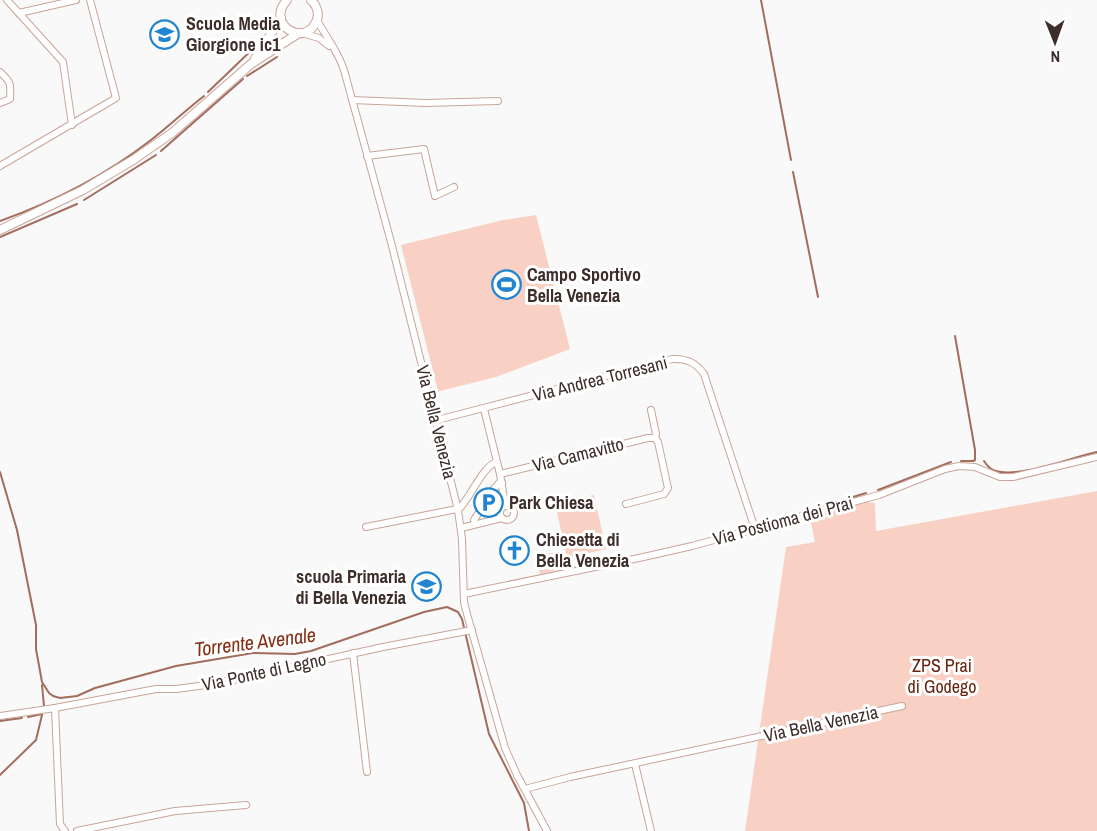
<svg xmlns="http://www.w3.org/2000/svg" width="1097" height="831" font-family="'Archivo Narrow',sans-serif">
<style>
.green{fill:#f9d0c4}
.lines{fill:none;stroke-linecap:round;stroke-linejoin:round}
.stream{stroke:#a36d5d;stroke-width:2}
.minor-casing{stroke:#c9a498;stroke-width:8}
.major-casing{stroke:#c9a498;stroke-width:10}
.minor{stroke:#fff;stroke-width:6}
.major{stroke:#fff;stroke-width:8}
.labels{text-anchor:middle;stroke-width:6;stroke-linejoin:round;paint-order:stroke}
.poi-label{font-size:18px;font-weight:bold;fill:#3d2e2a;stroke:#fff;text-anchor:start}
.street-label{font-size:18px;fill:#3d2e2a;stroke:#fff}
.park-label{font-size:18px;fill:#642410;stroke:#fff}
.water-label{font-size:20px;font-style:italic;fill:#842f14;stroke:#fff}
</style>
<rect width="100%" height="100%" fill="#f9f9f9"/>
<g class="green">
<polygon points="536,215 570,349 496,377 436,392 437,387 401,245 503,220"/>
<polygon points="1097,491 1097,831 745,831 786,547 815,542 810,518 865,502 875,503 876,531"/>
<polygon points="594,495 606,549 567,558 555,503"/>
<polygon points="562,551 566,568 540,574 536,556"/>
</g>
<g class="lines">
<g class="stream">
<polyline points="761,0 791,160"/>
<polyline points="247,76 277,57"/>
<polyline points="208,92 262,40"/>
<polyline points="161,151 243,79"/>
<polyline points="793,172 818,297"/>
<polyline points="84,200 156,155"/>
<path d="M0 221C53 202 106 175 151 140 169 126 186 110 204 96"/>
<polyline points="0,237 77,204"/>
<polyline points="955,336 975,450 975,460 973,461"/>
<polyline points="961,461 973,461"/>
<path d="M984 461C986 464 989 468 993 470 1016 480 1072 457 1097 452"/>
<polyline points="0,472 17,530 36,625 36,649 42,682 49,693 53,696 60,698 77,696 95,688 176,666 253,653 295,654 311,651 424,612 447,607 458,612 462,619 489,734 524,803 529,831"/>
<polyline points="878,490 951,462"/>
<polyline points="853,497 866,493"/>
<polyline points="42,685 44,706"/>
<polyline points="28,717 42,714"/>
<polyline points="0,721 22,718"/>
<polyline points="0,775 36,740 42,715"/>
</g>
<defs>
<g id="minor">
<polyline points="7,0 63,62 72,125"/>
<polyline points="19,13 76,0"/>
<path d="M317 20C326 37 338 51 344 70L391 242 458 510 462 539 464 602 467 614 505 748 517 775 547 831"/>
<polyline points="302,33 319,38 329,46"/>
<path d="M0 72C11 82 11 84 10 99L0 103"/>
<polyline points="352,100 426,103 498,101"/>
<polyline points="367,156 424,149 435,196 454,187"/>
<polyline points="0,166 116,98 90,0"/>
<polyline points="484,409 500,474 505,505"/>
<polyline points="651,410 656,434 655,438"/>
<path d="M437 420 672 359C687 358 696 363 704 374L755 529"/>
<polyline points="500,474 648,438 655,438 658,442 668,488 664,494 626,504"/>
<circle cx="507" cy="513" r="7"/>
<path d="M458 510C471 498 482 466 497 462"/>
<polyline points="475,524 474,520 493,490 499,483 502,483"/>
<polyline points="366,527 457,509"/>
<polyline points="461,528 502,518"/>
<polyline points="464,594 639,558 692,546 879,495 945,469 959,466 975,467 1000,477 1013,477 1097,457"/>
<polyline points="353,653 367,772"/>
<polyline points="55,708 60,824 65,831"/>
<polyline points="0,716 55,708 156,689 176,689 214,684 383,647 472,630"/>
<polyline points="635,764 651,831"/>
<polyline points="525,789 570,777 902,706"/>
<polyline points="77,831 175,811 246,805"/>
</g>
<g id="major">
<path d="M287 0C265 24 304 48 316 22 320 14 317 6 311 0"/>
<polyline points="255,59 281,18"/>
<polyline points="0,230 83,190 133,160 172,133 251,64 299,33"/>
</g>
</defs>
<use href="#minor" class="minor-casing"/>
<use href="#major" class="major-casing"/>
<use href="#minor" class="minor"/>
<use href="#major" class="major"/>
</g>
<defs>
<symbol id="school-ring" viewBox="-11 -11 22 22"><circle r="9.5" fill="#fff" stroke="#2184cf" stroke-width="1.5"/><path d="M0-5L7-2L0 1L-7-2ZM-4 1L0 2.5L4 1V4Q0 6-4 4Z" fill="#2184cf"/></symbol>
<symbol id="stadium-ring" viewBox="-11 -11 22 22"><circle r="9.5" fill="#fff" stroke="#2184cf" stroke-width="1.5"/><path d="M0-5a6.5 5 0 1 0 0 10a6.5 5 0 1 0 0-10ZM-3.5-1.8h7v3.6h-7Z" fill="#2184cf"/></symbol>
<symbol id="parking-ring" viewBox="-11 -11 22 22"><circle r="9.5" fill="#fff" stroke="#2184cf" stroke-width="1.5"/><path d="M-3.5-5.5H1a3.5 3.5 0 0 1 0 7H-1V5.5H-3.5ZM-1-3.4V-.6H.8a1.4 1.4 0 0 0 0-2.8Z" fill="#2184cf"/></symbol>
<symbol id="church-ring" viewBox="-11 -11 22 22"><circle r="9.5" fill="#fff" stroke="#2184cf" stroke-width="1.5"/><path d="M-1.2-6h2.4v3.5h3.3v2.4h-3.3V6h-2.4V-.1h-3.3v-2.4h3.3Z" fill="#2184cf"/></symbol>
</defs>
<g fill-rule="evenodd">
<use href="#school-ring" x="148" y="18" width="33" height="33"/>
<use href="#stadium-ring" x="490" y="268" width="33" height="33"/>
<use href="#parking-ring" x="472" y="486" width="33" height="33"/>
<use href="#church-ring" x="498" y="534" width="33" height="33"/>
<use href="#school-ring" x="410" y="570" width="33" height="33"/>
</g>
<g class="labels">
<g class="poi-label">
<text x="186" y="30">Scuola Media<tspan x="186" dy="21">Giorgione ic1</tspan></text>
<text x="527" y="281">Campo Sportivo<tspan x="527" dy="21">Bella Venezia</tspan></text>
<text x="509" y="509">Park Chiesa</text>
<text x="536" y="546">Chiesetta di<tspan x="536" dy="21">Bella Venezia</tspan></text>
<text x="406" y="583" text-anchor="end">scuola Primaria<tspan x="406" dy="21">di Bella Venezia</tspan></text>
</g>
<g class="street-label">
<text transform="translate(600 379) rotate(-14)" y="6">Via Andrea Torresani</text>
<text transform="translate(436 422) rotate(76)" y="6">Via Bella Venezia</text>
<text transform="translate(578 455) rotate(-14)" y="6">Via Camavitto</text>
<text transform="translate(783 521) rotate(-15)" y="6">Via Postioma dei Prai</text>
<text transform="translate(264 672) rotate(-12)" y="6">Via Ponte di Legno</text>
<text transform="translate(821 724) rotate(-12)" y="6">Via Bella Venezia</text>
</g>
<g class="park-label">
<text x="942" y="672">ZPS Prai<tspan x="942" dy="21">di Godego</tspan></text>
</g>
<g class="water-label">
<text transform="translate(255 642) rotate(-7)" y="7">Torrente Avenale</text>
</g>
</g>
<g transform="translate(1055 42) rotate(179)" stroke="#ffffff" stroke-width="4.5" paint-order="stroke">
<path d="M0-4.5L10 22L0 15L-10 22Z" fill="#3d2e2a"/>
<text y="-9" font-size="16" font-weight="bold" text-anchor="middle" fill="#3d2e2a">N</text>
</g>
</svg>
